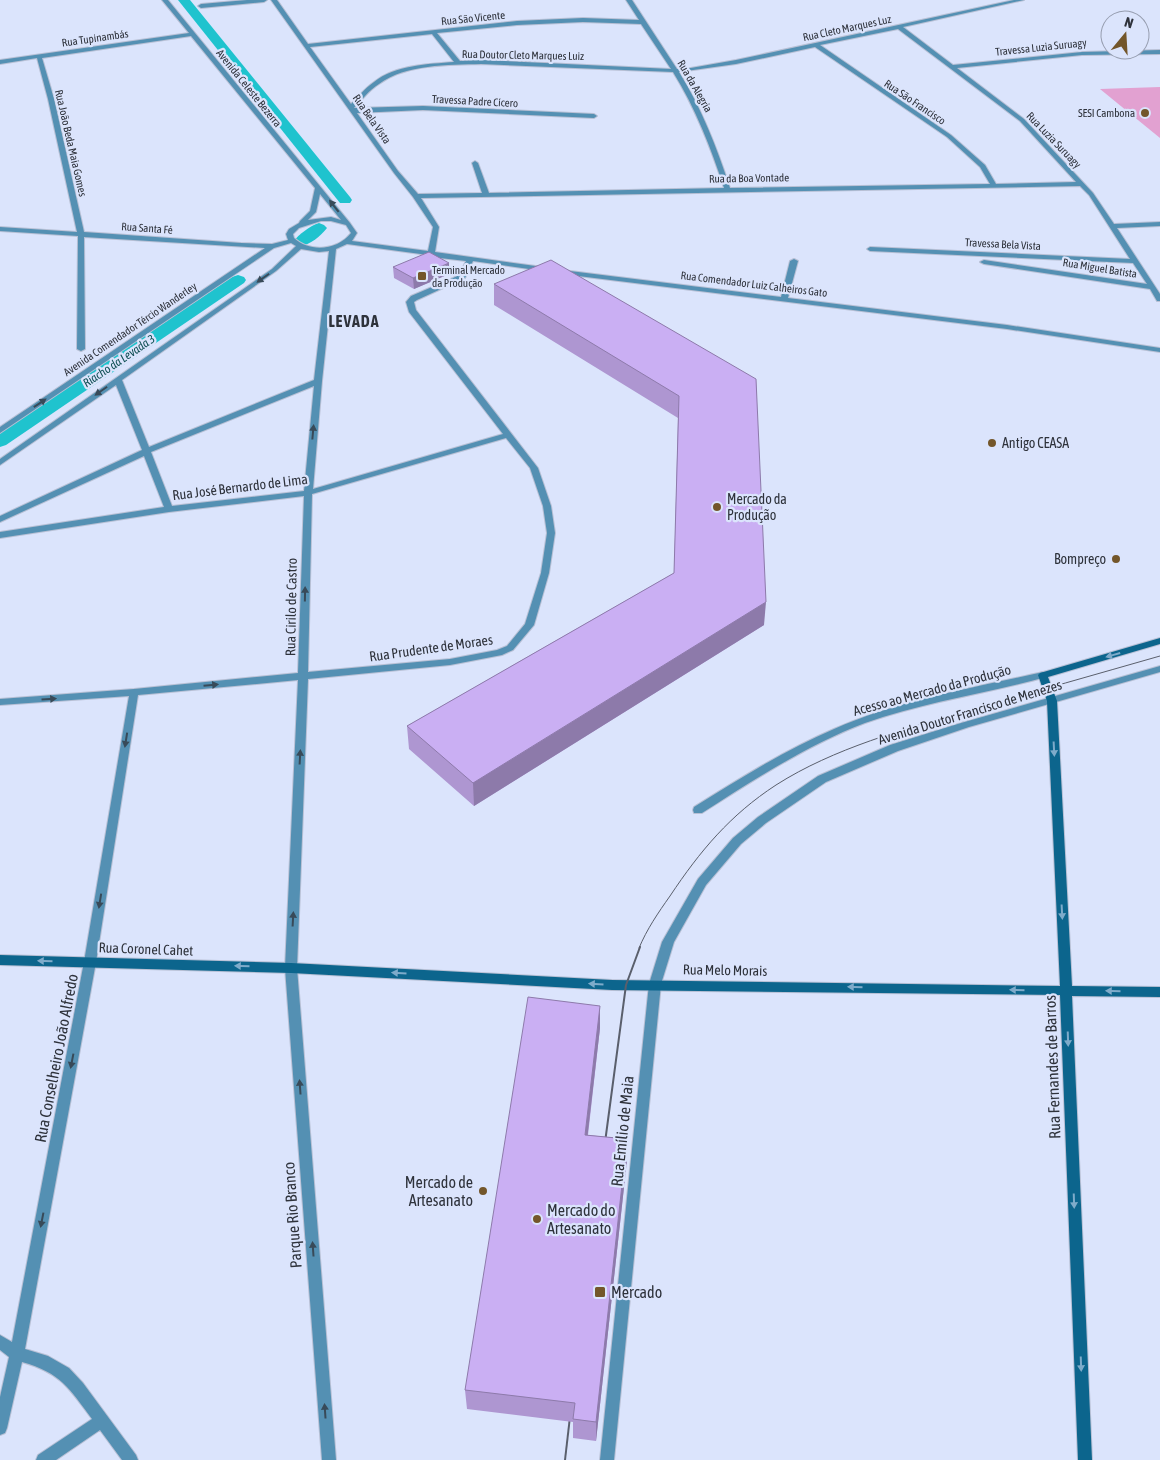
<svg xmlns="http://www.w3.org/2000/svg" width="1160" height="1460" font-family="'Asap Condensed',sans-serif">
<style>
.green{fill:#e2a1d1}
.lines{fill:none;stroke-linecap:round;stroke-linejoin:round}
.canal{fill:#1fc3ce;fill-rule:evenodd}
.street-casing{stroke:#b8c0d5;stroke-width:2}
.secondary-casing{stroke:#b8c0d5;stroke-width:2}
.street{fill:#5490b3;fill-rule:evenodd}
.secondary{fill:#0c658d;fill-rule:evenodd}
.tram-far1{stroke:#5a5f6c;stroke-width:1}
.tram{stroke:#5a5f6c;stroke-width:2}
.wall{fill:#ae96d1}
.shaded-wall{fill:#8d7aaa}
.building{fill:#caaff3;stroke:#8d7aaa}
.oneway{fill:#384a59}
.oneway2{fill:#7eabca}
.poi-dot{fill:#73562a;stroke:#dbe4fc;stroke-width:2}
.labels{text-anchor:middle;stroke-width:4.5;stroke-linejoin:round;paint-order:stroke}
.far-street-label{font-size:11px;fill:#2e323b;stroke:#dbe4fc}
.far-poi-label{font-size:11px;fill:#2e323b;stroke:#dbe4fc;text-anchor:end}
.far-water-label{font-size:12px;font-style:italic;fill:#0f4f54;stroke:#dbe4fc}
.poi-label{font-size:14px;fill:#2e323b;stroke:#dbe4fc;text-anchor:start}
.street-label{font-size:14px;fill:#2e323b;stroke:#dbe4fc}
.far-district-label{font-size:16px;font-weight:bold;letter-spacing:1px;fill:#2e323b;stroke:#dbe4fc}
.near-street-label{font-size:16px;fill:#2e323b;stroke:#dbe4fc}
.near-poi-label{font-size:16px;fill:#2e323b;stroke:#dbe4fc;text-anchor:start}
</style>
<rect width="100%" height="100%" fill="#dbe4fc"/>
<polygon class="green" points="1160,87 1160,138 1100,89"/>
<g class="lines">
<g class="canal">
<polygon points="178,0 190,0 350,197 352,200 350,203 340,203"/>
<path d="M319 223 324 225 327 228C320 237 307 248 296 245L293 242C299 234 310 226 319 223Z"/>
<polygon points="238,275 244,277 246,280 244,283 6,445 0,447 0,433 232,277"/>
</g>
<defs>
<g id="street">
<path d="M162 0H168L350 223 357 233 352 241 428 251 433 227 413 197 394 173 271 0H277L308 44 517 21 583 18 639 20 626 0H632L677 69H685L736 60 1014 0H1024L903 27 953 65 1082 52 1160 50V54L1082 55 957 68 1024 119 1093 193 1114 224 1160 222V226L1117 228 1160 294V301H1157L1150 289 984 264 980 262 984 260 1147 284 1133 263 870 251 867 249 870 247 1130 259 1089 195 1080 186 421 198 439 227 435 252 543 267 547 269 543 271 473 261 465 278 417 300 414 302 416 310 538 468 551 506 555 533 549 573 534 625 513 650 502 655 450 665 308 679 297 968 336 1460H322L285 968 298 680 138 695 96 962 25 1349 48 1356 69 1368 83 1383 136 1455 138 1460H122L100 1430 56 1460H36L38 1455 92 1419C69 1388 61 1373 22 1362L7 1428 5 1433 0 1435V1397L9 1357 0 1350V1335L12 1342 84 962 129 696 0 705V699L134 689 298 673 304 496 169 512 0 538V532L164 507 144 456 0 522V516L142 450 116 385 0 465V459L272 269 296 246 291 243 274 248 0 433V427L265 248 84 237 85 349 81 351 77 349 78 236 0 231V227L77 232 48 99 37 58 0 64V60L189 33ZM583 22 641 24 671 69 481 60 460 61 437 33 517 25ZM898 29 1020 121 1076 182 996 184 985 165 951 135 820 45ZM432 34 454 62C428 64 395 65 374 82 365 88 358 97 351 104L310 47ZM191 36 315 188 310 211 300 221 299 223 289 229 286 234 288 240 272 244 241 243 84 232 54 99 42 58ZM815 47 947 137 980 167 990 184 730 188C717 148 702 109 679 72L736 64ZM481 64 673 72C696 109 711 148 724 188L489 193 478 163 475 161 472 163 482 193 418 194 398 171 357 113 423 110 594 118 597 116 594 114 423 106 354 108C362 100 369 90 379 84 406 64 448 65 481 64ZM320 194 341 220 331 217 308 220 316 212ZM321 221H331L346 225 351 233C338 250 310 253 294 238L293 234 299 228ZM347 244 428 255 431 257 466 261 459 275 453 278 411 296 406 302 409 312 503 434 313 489 322 381 336 249ZM301 249 319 252 329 251 314 380 149 447 122 380 276 271ZM314 386 304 491 172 506 151 452ZM506 438 530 468 543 506 547 533 541 573 525 624 507 646 497 650 450 659 308 672 312 494Z"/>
<polygon points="247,0 267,0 264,2 201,8 198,6 201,4"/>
<polygon points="794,259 798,261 788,298 1007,325 1160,348 1160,352 1007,329 562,274 558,272 562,270 781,297 790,261"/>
<polygon points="1160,666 1160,672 969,727 898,751 826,782 766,823 741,844 706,885 674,942 661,984 614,1460 600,1460 649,984 662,942 698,879 733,838 758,817 818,776 890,745 961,723"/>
<path d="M1043 672 1048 675 1046 677C986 694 924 702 865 723 807 745 754 780 702 813H694L693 810 694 807C739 779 785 750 834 729 900 700 973 688 1043 672Z"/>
</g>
<polygon id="secondary" points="1160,638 1160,644 1048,677 1057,701 1072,986 1160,987 1160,997 1072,996 1092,1460 1078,1460 1060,995 612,990 291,973 0,965 0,955 291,963 612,980 1060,986 1047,701 1038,675 1040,673"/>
</defs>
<use href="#street" class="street-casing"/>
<use href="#secondary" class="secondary-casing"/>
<use href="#street" class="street"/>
<use href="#secondary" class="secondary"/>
<path class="tram-far1" d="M639 948C647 929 658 913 670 896 700 851 730 815 776 785 834 748 905 729 970 710 1034 692 1097 674 1160 656"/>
<g class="tram">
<polyline points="604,1150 626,985 640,947"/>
<polyline points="565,1460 571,1408"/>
</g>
</g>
<g class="wall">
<polygon points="393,267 449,274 414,289 394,278"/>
<polygon points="494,284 756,379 764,625 474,806 409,749 407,726 674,573 678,418 494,305"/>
<polygon points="600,1006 600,1028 588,1135 627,1139 627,1160 596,1441 573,1438 573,1422 467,1409 465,1390"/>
</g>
<g class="shaded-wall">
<polygon points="449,263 449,274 414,289 413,278"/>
<polygon points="766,602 764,625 474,806 473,783"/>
<polygon points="600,1006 600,1028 585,1157 585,1135"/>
<polygon points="627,1139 627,1160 596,1441 596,1422"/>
</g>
<g class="building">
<polygon points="429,252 449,263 413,278 393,267"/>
<polygon points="551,260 756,379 766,602 473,783 407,726 674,573 679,396 494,284"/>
<polygon points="528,997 600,1006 585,1135 627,1139 596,1422 573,1419 575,1403 465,1390"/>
</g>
<defs><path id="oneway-solid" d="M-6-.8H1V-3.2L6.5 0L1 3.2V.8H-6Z" transform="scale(1.25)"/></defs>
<g class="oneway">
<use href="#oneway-solid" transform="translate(334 206) rotate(-128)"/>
<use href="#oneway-solid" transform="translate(263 278) rotate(145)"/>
<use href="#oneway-solid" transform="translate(101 391) rotate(145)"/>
<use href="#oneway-solid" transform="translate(40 403) rotate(-34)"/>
<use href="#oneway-solid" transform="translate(313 432) rotate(-85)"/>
<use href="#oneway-solid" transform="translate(305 594) rotate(-89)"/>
<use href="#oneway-solid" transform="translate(211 685) rotate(-5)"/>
<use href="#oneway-solid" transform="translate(49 699) rotate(-4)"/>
<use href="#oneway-solid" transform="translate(126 740) rotate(99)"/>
<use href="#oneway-solid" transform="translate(300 757) rotate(-87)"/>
<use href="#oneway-solid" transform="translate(100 901) rotate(99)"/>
<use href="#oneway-solid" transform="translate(293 919) rotate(-87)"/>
<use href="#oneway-solid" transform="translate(72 1061) rotate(101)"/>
<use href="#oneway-solid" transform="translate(300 1087) rotate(-94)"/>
<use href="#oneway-solid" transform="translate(42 1220) rotate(101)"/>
<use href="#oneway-solid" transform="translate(313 1249) rotate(-94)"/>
<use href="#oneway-solid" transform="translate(325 1411) rotate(-94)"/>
</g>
<g class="oneway2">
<use href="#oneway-solid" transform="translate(1113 655) rotate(164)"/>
<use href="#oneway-solid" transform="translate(1054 749) rotate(87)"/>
<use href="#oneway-solid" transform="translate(1062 912) rotate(87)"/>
<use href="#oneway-solid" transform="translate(45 961) rotate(-179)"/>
<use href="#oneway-solid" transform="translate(242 966) rotate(-178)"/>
<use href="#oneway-solid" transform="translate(399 973) rotate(-177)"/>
<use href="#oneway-solid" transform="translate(596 984) rotate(-177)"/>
<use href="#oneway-solid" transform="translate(855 987) rotate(-179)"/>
<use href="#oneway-solid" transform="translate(1017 990) rotate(-179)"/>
<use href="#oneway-solid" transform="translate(1113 991) rotate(-179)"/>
<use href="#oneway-solid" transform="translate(1068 1039) rotate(88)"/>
<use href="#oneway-solid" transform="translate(1074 1201) rotate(88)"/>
<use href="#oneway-solid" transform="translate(1081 1364) rotate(88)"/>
</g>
<g class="poi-dot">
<circle cx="1145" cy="113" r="5"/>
<rect x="417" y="271" width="10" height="10" rx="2.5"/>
<circle cx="992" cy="443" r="5"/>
<circle cx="717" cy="507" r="5"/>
<circle cx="1116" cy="559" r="5"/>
<circle cx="483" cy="1191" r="5"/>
<circle cx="537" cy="1219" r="5"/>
<rect x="594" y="1286" width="12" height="12" rx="2.5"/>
</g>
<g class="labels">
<g class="far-street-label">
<text transform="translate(473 18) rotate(-6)" y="4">Rua São Vicente</text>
<text transform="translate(847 28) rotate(-12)" y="4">Rua Cleto Marques Luz</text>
<text transform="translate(95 38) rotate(-8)" y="4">Rua Tupinambás</text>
<text transform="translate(1041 47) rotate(-6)" y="4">Travessa Luzia Suruagy</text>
<text transform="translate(523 55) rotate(1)" y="4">Rua Doutor Cleto Marques Luiz</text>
<text transform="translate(695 86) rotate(60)" y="4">Rua da Alegria</text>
<text transform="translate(249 88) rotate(51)" y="4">Avenida Celeste Bezerra</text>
<text transform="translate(475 101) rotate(3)" y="4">Travessa Padre Cícero</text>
<text transform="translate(915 102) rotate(34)" y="4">Rua São Francisco</text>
<text transform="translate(372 119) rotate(55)" y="4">Rua Bela Vista</text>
<text transform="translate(1054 140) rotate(46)" y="4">Rua Luzia Suruagy</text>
<text transform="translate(71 143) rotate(77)" y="4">Rua João Beda Maia Gomes</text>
<text transform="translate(749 178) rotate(-1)" y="4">Rua da Boa Vontade</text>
<text transform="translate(147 228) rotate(4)" y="4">Rua Santa Fé</text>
<text transform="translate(1003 244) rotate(3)" y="4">Travessa Bela Vista</text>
<text transform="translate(1100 268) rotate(9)" y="4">Rua Miguel Batista</text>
<text transform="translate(754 284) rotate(7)" y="4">Rua Comendador Luiz Calheiros Gato</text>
<text transform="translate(130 329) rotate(-34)" y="4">Avenida Comendador Tércio Wanderley</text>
</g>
<g class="far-poi-label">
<text x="1135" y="117">SESI Cambona</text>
<text x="432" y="274" text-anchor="start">Terminal Mercado<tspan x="432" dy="13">da Produção</tspan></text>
</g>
<g class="far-water-label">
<text transform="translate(119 361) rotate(-34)" y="4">Riacho da Levada 3</text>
</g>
<g class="poi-label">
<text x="1002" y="448">Antigo CEASA</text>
<text x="727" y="504">Mercado da<tspan x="727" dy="16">Produção</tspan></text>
<text x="1106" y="564" text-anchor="end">Bompreço</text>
</g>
<g class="street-label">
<text transform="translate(240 487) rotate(-7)" y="5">Rua José Bernardo de Lima</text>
<text transform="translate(291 607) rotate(-89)" y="5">Rua Cirilo de Castro</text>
<text transform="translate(431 648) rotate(-8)" y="5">Rua Prudente de Moraes</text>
<text transform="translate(932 690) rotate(-15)" y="5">Acesso ao Mercado da Produção</text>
<text transform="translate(970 712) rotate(-17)" y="5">Avenida Doutor Francisco de Menezes</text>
<text transform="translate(146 949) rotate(2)" y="5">Rua Coronel Cahet</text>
<text transform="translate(725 970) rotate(1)" y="5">Rua Melo Morais</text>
</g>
<g class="far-district-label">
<text x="354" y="327">LEVADA</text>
</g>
<g class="near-street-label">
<text transform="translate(56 1058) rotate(-79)" y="6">Rua Conselheiro João Alfredo</text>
<text transform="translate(1052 1067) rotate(-92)" y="6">Rua Fernandes de Barros</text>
<text transform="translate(622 1131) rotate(-84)" y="6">Rua Emílio de Maia</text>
<text transform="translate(292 1215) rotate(-94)" y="6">Parque Rio Branco</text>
</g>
<g class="near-poi-label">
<text x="473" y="1188" text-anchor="end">Mercado de<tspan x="473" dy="18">Artesanato</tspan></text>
<text x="547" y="1216">Mercado do<tspan x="547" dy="18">Artesanato</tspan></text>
<text x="611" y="1298">Mercado</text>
</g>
</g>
<g transform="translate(1125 35) rotate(18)"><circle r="24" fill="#dbe4fc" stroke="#969daf"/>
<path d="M0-4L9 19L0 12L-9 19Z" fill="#73562a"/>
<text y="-8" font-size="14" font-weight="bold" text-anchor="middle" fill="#2e323b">N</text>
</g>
</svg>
